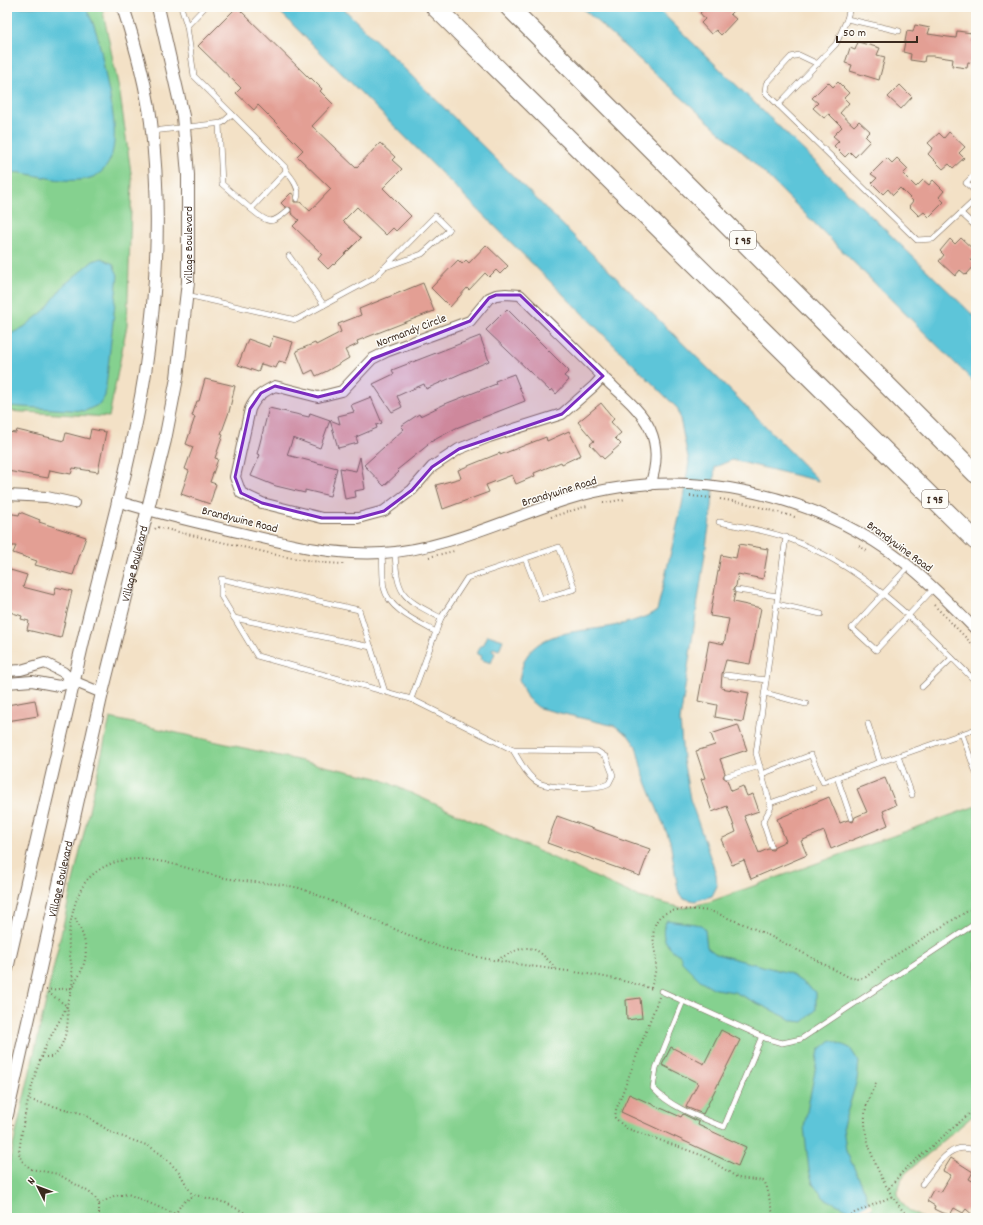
<svg xmlns="http://www.w3.org/2000/svg" width="983" height="1225" font-family="Dekko,sans-serif">
<style>
.green{fill:#85d18f;stroke:#607e56}
.water{fill:#5dc5d9;stroke:#4c787c}
.pier{fill:#f3e1c6}
.building{fill:#e39f94}
.lines{fill:none;stroke-linecap:round;stroke-linejoin:round}
.service-casing{stroke:#7b6a59;stroke-width:6}
.minor-casing{stroke:#7b6a59;stroke-width:12}
.tertiary-casing{stroke:#7b6a59;stroke-width:14}
.motorway-casing{stroke:#7b6a59;stroke-width:20}
.path{stroke:#7b6a59;stroke-width:2;stroke-dasharray:1 3;stroke-linecap:butt}
.service{stroke:#fff;stroke-width:5}
.minor{stroke:#fff;stroke-width:10}
.tertiary{stroke:#fff;stroke-width:12}
.motorway{stroke:#fff;stroke-width:18}
.marked{fill:#7b2cbf;fill-opacity:0.2;stroke:#7b2cbf;stroke-width:3;stroke-linejoin:round}
.labels{text-anchor:middle;stroke-width:3;stroke-linejoin:round;paint-order:stroke}
.shield{fill:#fdfcf7;stroke:#75695f;stroke-width:1}
.shield-label{font-size:11px;font-weight:bold;fill:#3b2a1e}
.street-label{font-size:12px;fill:#3b2a1e;stroke:#fdfcf7}
</style>
<rect width="100%" height="100%" fill="#fdfcf7"/>
<filter id="ink" filterUnits="userSpaceOnUse"><feTurbulence type="fractalNoise" baseFrequency=".025" numOctaves="2"/><feDisplacementMap in="SourceGraphic" scale="8" xChannelSelector="R" yChannelSelector="G"/><feConvolveMatrix kernelMatrix="1 2 1 2 8 2 1 2 1" color-interpolation-filters="sRGB"/></filter>
<filter id="wash" filterUnits="userSpaceOnUse"><feTurbulence type="fractalNoise" baseFrequency=".012" numOctaves="4" result="noise"/><feDisplacementMap in="SourceGraphic" scale="16" xChannelSelector="R" yChannelSelector="G"/><feGaussianBlur stdDeviation="0.9" result="paint"/><feColorMatrix in="noise" values="0 0 0 0 0 0 0 0 0 0 0 0 0 0 0 0 0 1.4 0 .05"/><feComposite in="paint" operator="in"/></filter>
<g filter="url(#wash)">
<rect width="100%" height="100%" fill="#f3e1c6"/>
<g class="green">
<polygon points="7,7 102,7 120,94 132,180 127,325 109,417 7,411"/>
<path d="M110 718 378 778 639 897 683 908 709 902 976 806V1113L907 1172C888 1192 901 1208 922 1218H7V1173Z"/>
</g>
<g class="water">
<path d="M7 7H85C99 29 102 58 107 83 114 115 128 177 79 180 59 182 41 176 22 173 17 172 12 173 7 172Z"/>
<path d="M275 7H342L737 397 819 481 732 460 715 467 712 507 680 721 683 759 690 799 716 874 717 886 712 896 695 901 683 898 678 890 670 841 643 774 636 746 628 735 615 726 539 708 527 698 519 680C521 673 522 665 525 659 541 630 580 632 608 627 624 624 643 619 657 611L682 505 689 462 678 409Z"/>
<polygon points="581,7 656,7 976,318 976,384 750,159"/>
<polygon points="102,258 113,264 118,275 105,396 100,404 85,411 7,406 7,336 24,327 45,310 64,285 93,261"/>
<polygon points="488,635 503,640 499,650 493,648 492,651 495,653 491,663 480,659 482,656 477,654 481,645 483,646"/>
<path d="M667 920 702 925 705 930 707 947 716 954 789 973 816 992V1010L803 1022 794 1021 734 992 715 989 701 981 682 962 680 955C667 949 658 934 667 920Z"/>
<polygon points="831,1040 850,1048 859,1062 857,1080 843,1126 846,1151 865,1191 868,1203 877,1218 857,1218 851,1211 824,1198 813,1184 809,1170 804,1127 819,1050"/>
</g>
<polygon class="pier" points="870,1203 872,1208 854,1217 850,1213"/>
<g id="blocks">
<g class="building">
<polygon points="237,7 310,79 311,78 322,89 320,91 333,104 312,126 356,168 380,143 395,157 392,160 402,169 383,188 411,216 396,231 393,228 386,235 357,207 343,221 361,238 334,265 333,264 328,269 318,259 322,254 293,226 299,220 291,213 291,208 285,207 281,203 291,193 294,195 294,202 300,202 310,211 331,189 297,156 303,150 258,105 254,110 236,93 241,88 198,46"/>
<polygon points="706,7 737,7 730,14 736,19 721,35 716,30 711,34 701,23 705,19 700,13"/>
<polygon points="915,25 930,28 928,34 948,37 956,38 957,31 972,33 971,39 976,40 975,63 968,62 967,68 952,66 953,59 933,56 925,56 924,62 910,60 911,54 903,52 907,31 913,32"/>
<polygon points="858,42 880,48 877,55 885,57 879,80 850,71 852,65 845,63 850,48 855,50"/>
<polygon points="828,82 833,87 838,82 849,93 844,98 849,103 840,113 854,126 859,121 870,131 865,136 870,141 855,157 850,152 845,157 834,146 839,141 833,136 842,127 829,114 824,118 813,108 818,103 812,98"/>
<polygon points="900,85 912,97 901,109 888,97"/>
<polygon points="949,132 965,147 959,153 964,158 953,168 949,164 943,169 928,154 933,148 928,143 939,133 944,138"/>
<polygon points="887,158 892,163 897,158 908,169 903,174 916,187 923,180 929,185 933,180 944,191 939,197 944,202 929,217 924,212 919,216 909,206 913,201 900,188 893,195 888,189 883,194 872,183 877,178 871,174"/>
<polygon points="961,238 976,252 971,260 976,264 966,275 960,270 955,276 939,261 944,255 940,251 950,239 955,244"/>
<polygon points="486,245 508,266 500,274 496,270 489,277 485,273 469,290 467,288 450,307 431,288 458,260 462,264 466,260 469,263"/>
<polygon points="423,283 434,311 357,341 358,344 345,350 349,358 327,371 316,376 313,370 305,374 296,351 315,343 316,345 341,332 338,324 361,315 359,309"/>
<polygon points="507,309 569,371 564,376 569,380 556,394 552,389 550,391 486,330"/>
<polygon points="273,336 293,342 286,363 279,361 276,368 261,364 258,372 238,365 248,339 270,347"/>
<polygon points="480,336 489,361 426,389 424,384 397,396 402,407 392,412 373,384 394,374 392,370"/>
<polygon points="514,374 525,401 456,428 427,444 428,445 397,470 399,472 384,486 364,465 404,429 401,426 419,414 420,416 445,404 496,384 495,381"/>
<polygon points="205,379 235,386 229,412 221,434 223,435 215,458 218,459 210,482 216,484 210,504 181,494 189,471 185,469 193,447 186,444 195,417 192,416 197,401 199,401"/>
<polygon points="371,397 382,423 376,425 377,428 356,437 358,443 338,448 330,420 340,424 338,416 354,412 351,405"/>
<polygon points="601,403 614,419 611,422 621,433 615,438 621,444 604,459 590,444 594,441 578,422"/>
<polygon points="269,408 309,417 310,413 330,420 320,448 293,438 287,455 337,468 330,496 305,490 305,493 276,486 251,476 260,455 257,454"/>
<polygon points="91,429 106,432 98,472 73,468 71,474 50,470 48,478 7,471 7,432 16,433 17,430 64,441 66,433 89,439"/>
<polygon points="569,431 581,455 562,464 561,462 534,473 535,476 516,484 512,475 486,485 489,492 443,509 436,485 461,478 458,470 500,453 500,455 546,437 547,441"/>
<polygon points="360,457 365,489 355,491 356,497 345,499 340,468 356,471"/>
<polygon points="20,512 40,520 39,522 86,537 73,575 35,565 37,561 13,553 16,546 7,546 7,513 19,515"/>
<polygon points="739,544 768,549 763,579 738,574 736,586 733,589 735,593 733,602 761,608 750,664 726,660 722,674 721,688 749,693 743,722 715,717 717,705 698,701 709,641 724,644 729,619 710,616 721,555 736,558"/>
<polygon points="7,569 27,575 23,587 54,595 56,587 72,591 61,638 27,630 29,621 21,619 22,616 7,611"/>
<polygon points="35,700 38,716 7,721 7,705"/>
<polygon points="738,725 747,750 720,759 725,773 723,777 727,780 731,791 743,786 747,796 753,794 759,811 744,816 759,853 768,849 773,850 775,846 786,841 777,819 829,797 840,823 848,820 853,822 855,817 867,812 857,789 885,778 896,805 883,811 888,825 831,849 824,831 801,841 807,855 751,879 744,860 732,865 721,839 736,832 727,806 712,812 701,779 705,778 696,751 715,745 711,734"/>
<polygon points="557,816 650,849 640,876 547,843"/>
<polygon points="640,998 642,1018 627,1020 626,1000"/>
<polygon points="721,1030 740,1040 703,1114 686,1107 698,1083 662,1065 671,1047 704,1064"/>
<polygon points="629,1094 681,1117 683,1114 699,1122 698,1125 746,1147 738,1166 621,1112"/>
<polygon points="951,1158 973,1172 969,1179 976,1183 976,1218 966,1209 963,1213 954,1208 950,1215 940,1212 934,1209 935,1206 927,1201 933,1190 941,1192 951,1175 943,1171"/>
</g>
</g>
</g>
<g filter="url(#ink)">
<use href="#blocks" fill-opacity="0" stroke="#7b6a59" stroke-width="1"/>
<g class="lines">
<defs>
<g id="service">
<polyline points="181,7 187,26 194,76 232,114"/>
<polyline points="675,8 676,7"/>
<polyline points="847,19 899,31"/>
<polyline points="187,26 205,7"/>
<polyline points="818,64 799,55 791,57 766,84 765,92 917,240 933,239 976,199"/>
<polyline points="778,105 836,44 847,19 850,7"/>
<polyline points="153,131 222,123 232,114 285,167 286,171 251,209 222,184 219,124"/>
<path d="M286 171C292 178 301 189 297 199"/>
<polyline points="976,173 966,183 976,192"/>
<path d="M251 209C268 223 271 226 288 210"/>
<polyline points="961,213 976,227"/>
<polyline points="289,256 324,305"/>
<polyline points="187,295 296,320 374,278 435,216 449,230 422,254 383,268"/>
<path d="M719 522C741 527 766 530 787 538 866 567 918 624 976 682"/>
<path d="M395 552C397 597 403 598 441 618"/>
<path d="M382 553C383 564 382 577 384 588 389 610 418 622 436 632"/>
<polyline points="909,566 852,628 876,650 934,588"/>
<polyline points="737,590 778,596"/>
<polyline points="777,604 821,614"/>
<polyline points="234,618 371,647"/>
<polyline points="726,675 766,680"/>
<polyline points="922,687 952,658"/>
<polyline points="385,692 359,610 221,579 221,596 257,656 411,699"/>
<polyline points="765,693 806,704"/>
<polyline points="868,724 880,762"/>
<polyline points="962,734 976,773"/>
<path d="M513 750C519 760 528 778 539 783 550 788 601 790 609 783L613 775 606 757 597 751 513 750 411 699 441 618 467 578 559 547 575 589 541 599 525 558"/>
<polyline points="898,756 912,795"/>
<polyline points="762,774 811,755 823,782 976,729"/>
<polyline points="727,776 760,766"/>
<polyline points="837,777 851,818"/>
<polyline points="770,803 813,788"/>
<polyline points="771,846 763,822 771,807 756,753 786,537"/>
<polyline points="661,991 765,1038 782,1043 801,1039 976,923"/>
<path d="M683 1001 656 1068 653 1088C671 1108 699 1117 724 1127L762 1036"/>
<path d="M922 1184C936 1167 950 1139 976 1151"/>
</g>
<g id="minor">
<path d="M603 376 594 386 562 414 489 437 459 449 432 467 412 490 384 511 358 518H322L262 503 241 493 235 477 250 409C256 396 263 392 275 386L318 397 342 391 372 359 388 351 470 321 489 298 496 295 506 294 520 295C549 324 579 352 607 381 622 395 641 410 650 429 658 447 657 466 650 485"/>
<polyline points="7,495 47,497 74,503"/>
<path d="M117 501C155 513 194 522 233 531 283 543 332 556 383 553 449 549 507 518 569 499 683 464 812 491 905 563 931 583 953 607 976 630"/>
<polyline points="7,671 21,670 45,663 63,672 73,681 102,693"/>
<polyline points="7,683 32,681 59,686 73,681"/>
</g>
<g id="tertiary">
<path d="M7 969C33 857 58 745 85 633 106 547 131 461 145 373 157 292 161 203 151 122 146 83 135 44 123 7"/>
<path id="s1" d="M7 1115 102 693 165 440 177 378 188 282V175L183 116 158 7"/>
</g>
<g id="motorway">
<polyline points="435,7 976,541"/>
<polyline points="509,7 976,474"/>
</g>
</defs>
<use href="#service" class="service-casing"/>
<use href="#minor" class="minor-casing"/>
<use href="#tertiary" class="tertiary-casing"/>
<use href="#motorway" class="motorway-casing"/>
<g class="path">
<polyline points="690,496 713,498"/>
<polyline points="720,499 745,503 795,517"/>
<polyline points="603,503 626,499"/>
<polyline points="551,517 587,506"/>
<polyline points="155,529 157,527 286,557 326,563 344,564"/>
<polyline points="859,546 867,551"/>
<polyline points="429,557 454,551"/>
<polyline points="934,605 976,648"/>
<path d="M497 960C528 943 533 942 557 970"/>
<path d="M651 988C653 980 656 972 656 964 656 950 649 932 658 919 667 906 699 909 713 912 721 914 728 919 736 921 776 937 813 959 851 978L859 979 866 977 889 959 976 906"/>
<path d="M46 990 72 988C90 959 90 946 74 916"/>
<path d="M659 997 616 1110 615 1118 626 1128 704 1156 738 1178 764 1181C771 1193 768 1207 776 1218"/>
<path d="M42 1057H53C65 1046 70 1022 67 1006L46 991"/>
<path d="M876 1083C870 1095 864 1107 865 1121 865 1150 889 1199 910 1218"/>
<polyline points="30,1100 84,1114 112,1133 149,1146 162,1155 179,1172 193,1196"/>
<polyline points="7,1152 13,1124"/>
<polyline points="889,1188 903,1171 976,1108"/>
<polyline points="99,1204 114,1196 128,1194 175,1214"/>
<path d="M99 1218V1205L97 1200 89 1192 58 1174 31 1169 21 1160 19 1153C23 1119 31 1082 44 1050 53 1029 69 1010 72 986 74 972 70 961 69 947 67 928 76 889 90 877 129 841 181 869 225 878 249 883 275 882 299 888 311 892 324 898 336 903 377 920 415 941 458 952 508 966 560 968 610 978 625 981 639 985 653 989"/>
<polyline points="173,1218 182,1203 195,1195 226,1203 255,1218"/>
<polyline points="843,1218 893,1196"/>
</g>
<use href="#service" class="service"/>
<use href="#minor" class="minor"/>
<use href="#tertiary" class="tertiary"/>
<use href="#motorway" class="motorway"/>
</g>
</g>
<path class="marked" d="M496 295H520L603 376 562 414 459 449 432 467 412 490 384 511 358 518H322L262 503 241 493 235 477 250 409 261 393 275 386 318 397 342 391 372 359 470 321 489 298Z"/>
<g class="labels">
<g class="shield">
<rect x="730" y="231" width="26" height="18" rx="3"/>
<rect x="922" y="490" width="26" height="18" rx="3"/>
</g>
<g class="shield-label">
<text x="743" y="244">I 95</text>
<text x="935" y="503">I 95</text>
</g>
<g class="street-label">
<text dy="4" stroke="none"><textPath href="#s1" startOffset="890">Village Boulevard</textPath></text>
<text transform="translate(411 330) rotate(-21)" y="4">Normandy Circle</text>
<text transform="translate(559 491) rotate(-17)" y="4">Brandywine Road</text>
<text transform="translate(240 519) rotate(14)" y="4">Brandywine Road</text>
<text transform="translate(900 546) rotate(36)" y="4">Brandywine Road</text>
<text dy="4" stroke="none"><textPath href="#s1" startOffset="566">Village Boulevard</textPath></text>
<text dy="4" stroke="none"><textPath href="#s1" startOffset="242">Village Boulevard</textPath></text>
</g>
</g>
<rect width="983" height="1225" fill="none" stroke="#fdfcf7" stroke-width="24"/>
<g transform="translate(38 1187) rotate(312)" stroke="#fdfcf7" stroke-width="3" paint-order="stroke">
<path d="M0-3L7 15L0 10L-7 15Z" fill="#3b2a1e"/>
<text y="-6" font-size="11" font-weight="bold" text-anchor="middle" fill="#3b2a1e">N</text>
</g>
<path d="M837 36v6h80v-6" fill="none" stroke="#3b2a1e" stroke-width="2"/>
<text x="843" y="36" font-size="12" fill="#3b2a1e" stroke="#fdfcf7" stroke-width="3" paint-order="stroke">50 m</text>
</svg>
